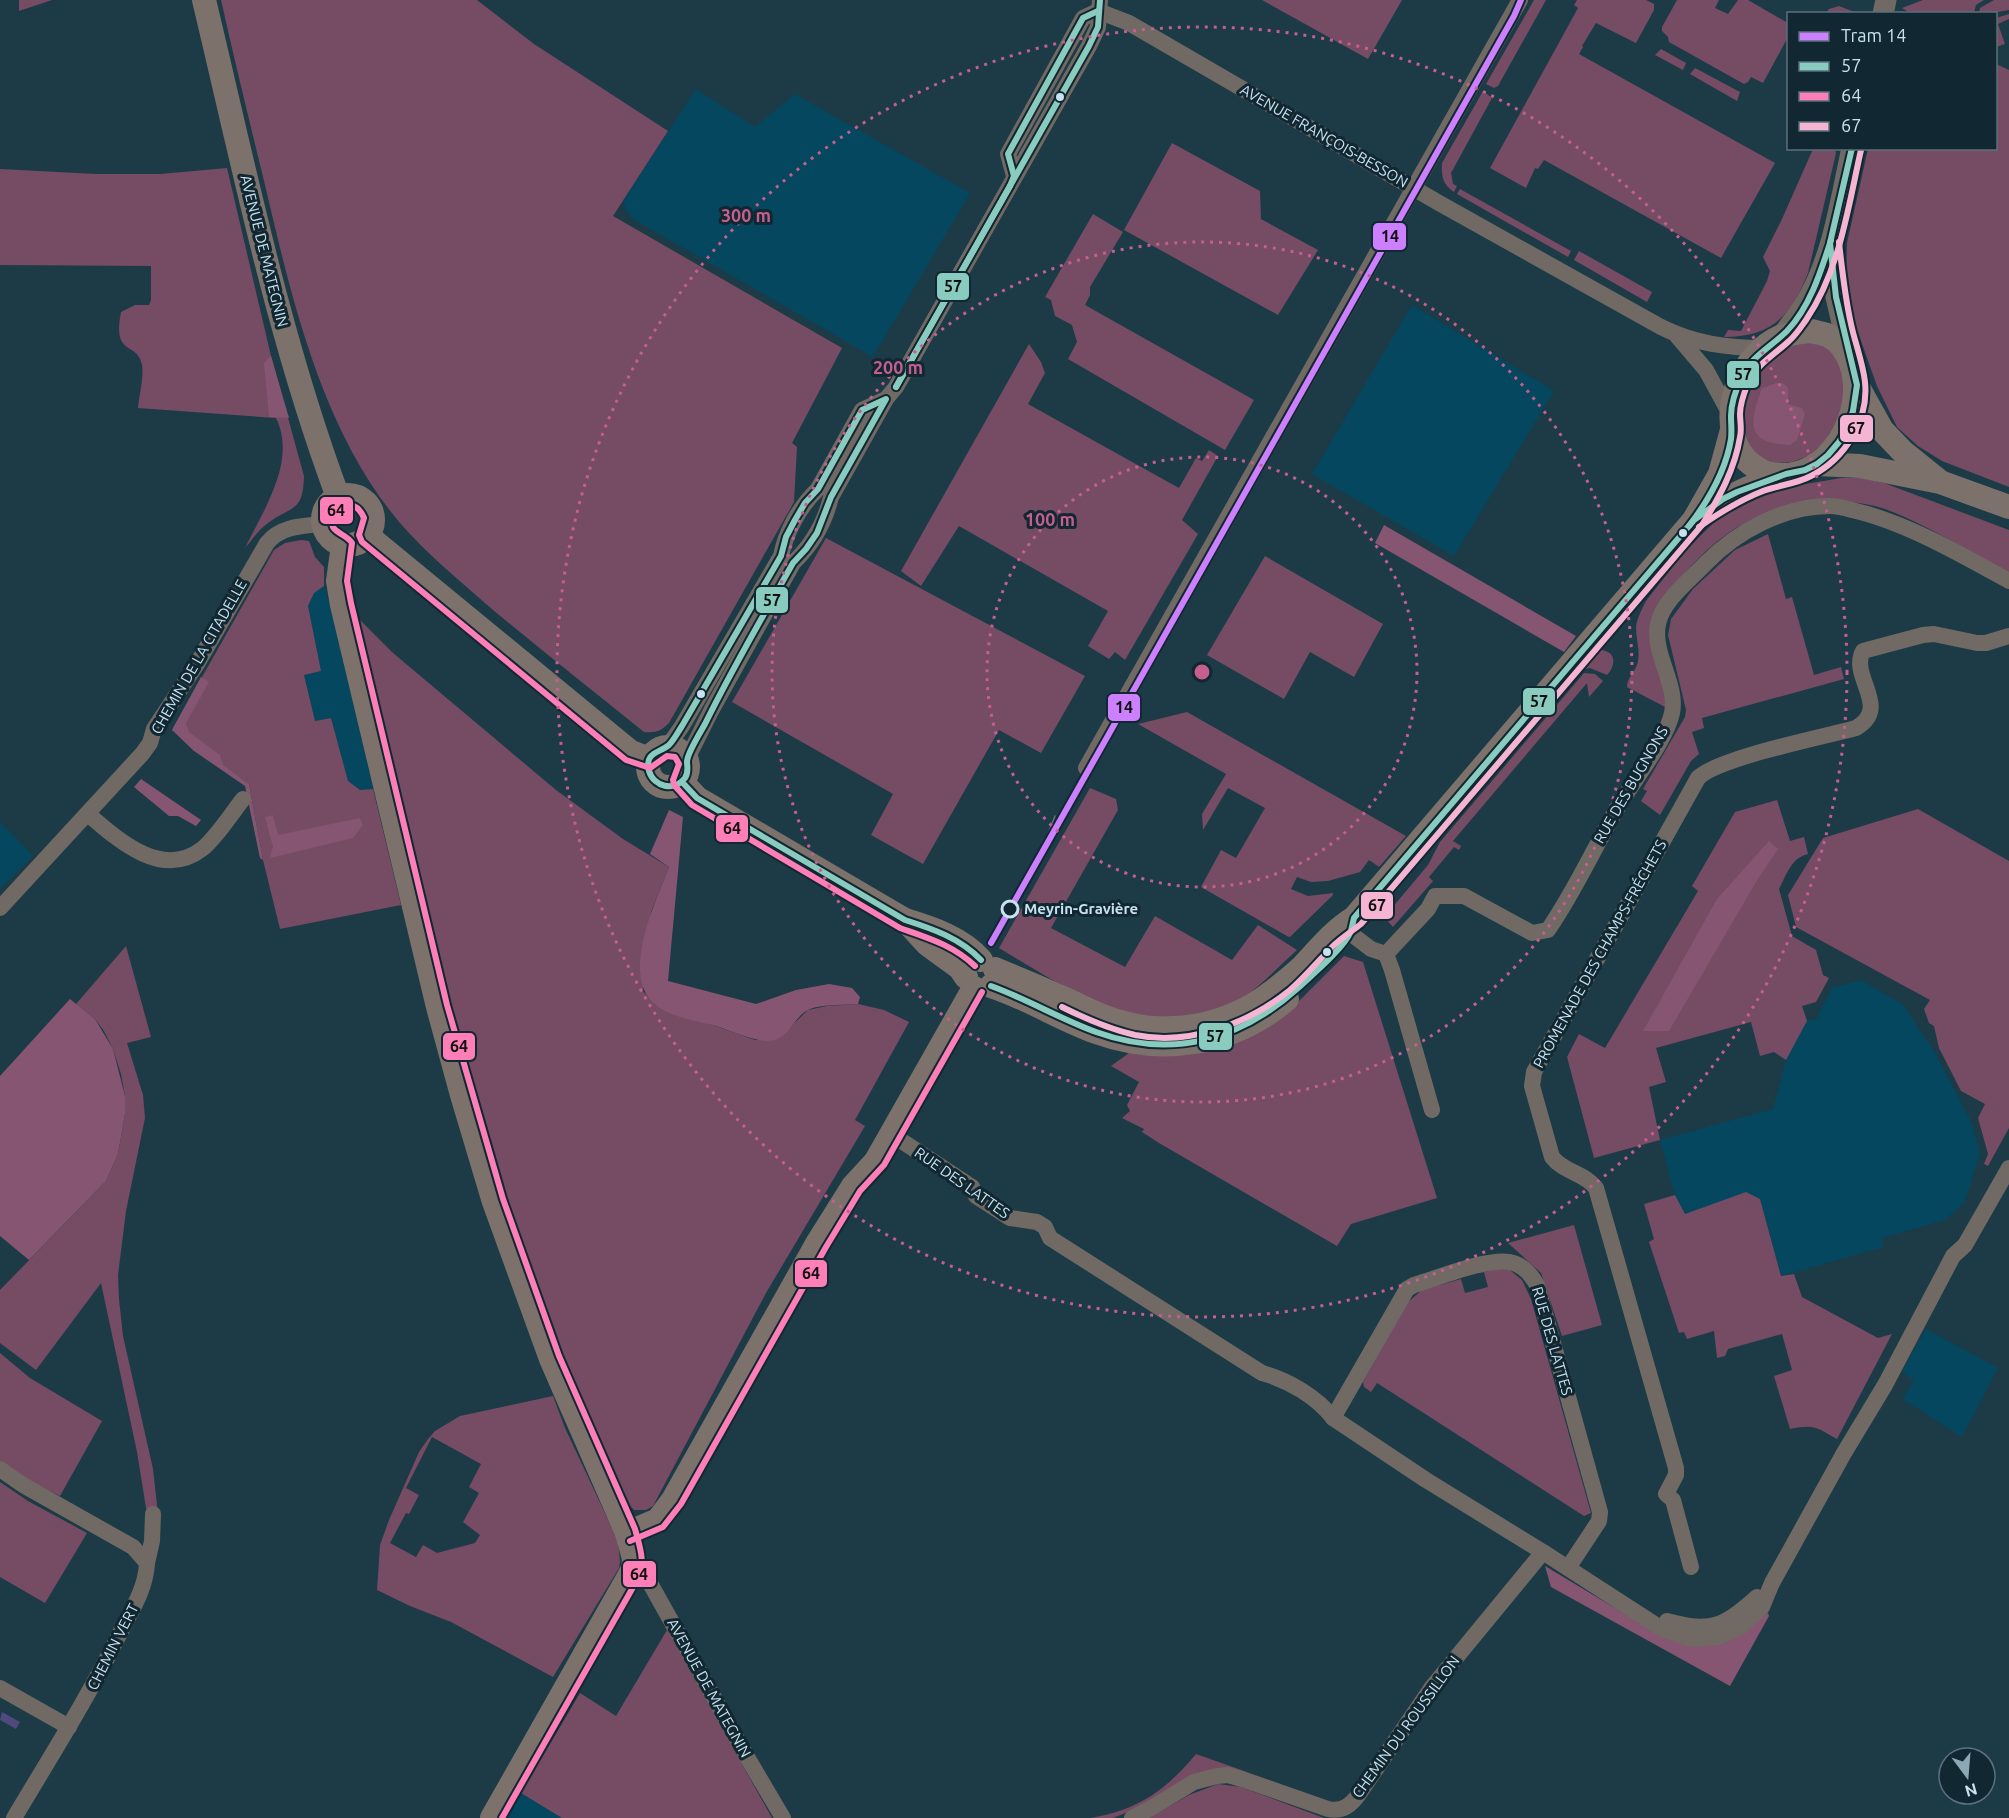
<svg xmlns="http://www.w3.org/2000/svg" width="2009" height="1818" font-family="Ubuntu,sans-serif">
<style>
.built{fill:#04475f}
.green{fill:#764b64;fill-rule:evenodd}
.forest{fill:#865571}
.water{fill:#4f4a7e}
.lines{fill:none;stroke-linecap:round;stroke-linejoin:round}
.minor{stroke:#716963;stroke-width:16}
.tertiary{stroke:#716963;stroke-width:21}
.secondary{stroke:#7d716b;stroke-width:24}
.tram{stroke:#687174;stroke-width:1.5}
.bus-1-casing{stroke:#112731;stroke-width:10}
.bus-2-casing{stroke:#112731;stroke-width:10}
.bus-3-casing{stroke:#112731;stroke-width:10}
.bus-1{stroke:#89cbbe;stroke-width:6}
.bus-2{stroke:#fe7eb7;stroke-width:6}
.bus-3{stroke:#f5b5d2;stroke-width:6}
.tram-1-casing{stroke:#112731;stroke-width:10}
.tram-1{stroke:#cc80ff;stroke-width:6}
.ring{fill:none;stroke:#c45f8f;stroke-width:3;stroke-dasharray:3 6}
.bus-dot{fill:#c8e2ef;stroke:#112731;stroke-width:2}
.stop-dot{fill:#112731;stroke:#c8e2ef;stroke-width:3}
.labels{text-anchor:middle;stroke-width:6;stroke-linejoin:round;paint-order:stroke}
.street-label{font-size:15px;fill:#c8e2ef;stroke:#112731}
.stop-label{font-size:15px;font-weight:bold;fill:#c8e2ef;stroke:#112731;text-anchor:start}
.centre{fill:#c45f8f;stroke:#112731;stroke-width:3}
.ring-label{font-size:18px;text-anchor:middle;font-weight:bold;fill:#c45f8f;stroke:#112731;stroke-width:6;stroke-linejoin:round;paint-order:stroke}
.line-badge{stroke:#112731;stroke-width:2}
.pale-badge-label{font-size:16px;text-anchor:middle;font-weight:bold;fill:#111}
</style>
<rect width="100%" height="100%" fill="#1c3b47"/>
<g class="built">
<polygon points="696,89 755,127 795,94 970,193 873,357 633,219 627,212 623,201"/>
<polygon points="1412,305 1554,391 1454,556 1312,474"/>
<polygon points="324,586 330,605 373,789 360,790 348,782 331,718 315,722 304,675 321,671 308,606 314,592"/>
<polygon points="0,822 33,856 0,889"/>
<polygon points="1861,980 1903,1005 1934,1051 1972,1123 1980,1153 1965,1202 1945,1220 1882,1238 1884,1247 1781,1276 1760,1199 1746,1193 1685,1214 1675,1195 1660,1140 1773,1109 1786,1060 1807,1021 1819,1018 1819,1013 1832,988"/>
<polygon points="1926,1329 1998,1368 1962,1437 1903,1399 1914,1380 1902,1372"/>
<polygon points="521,1793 562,1818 501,1818 507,1807"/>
</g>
<g class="green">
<polygon points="19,0 52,0 19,11"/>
<path d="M221 0H477L534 44 668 131 613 216 842 348 792 443 797 447 794 502 669 723C661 731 656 733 644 732 594 692 543 651 493 610 461 582 428 555 400 523 322 431 292 300 265 185 250 124 235 62 221 0Z"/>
<polygon points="1262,0 1402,0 1368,59"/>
<polygon points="1534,0 1546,0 1498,86 1494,88 1486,84"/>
<polygon points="1577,0 1646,0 1654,4 1654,10 1636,43 1596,23 1582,46 1583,47 1579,54 1775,163 1721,258 1544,160 1538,169 1535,168 1526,188 1490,168 1578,8 1574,5"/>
<polygon points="1677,0 1719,0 1715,8 1728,14 1738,0 1748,0 1788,23 1788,37 1763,83 1751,77 1748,82 1744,84 1669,42 1668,37 1662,31 1662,27"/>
<polygon points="1923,0 1984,0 1976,5 1974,13 1910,13 1902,8"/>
<polygon points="1994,0 2009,0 2009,10 1993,13 1979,13 1980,8"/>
<polygon points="1839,6 1857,13 1826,13 1829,9"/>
<polygon points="2009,14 2009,19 1998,24 2005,44 1996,47 1996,18"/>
<polygon points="1661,49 1686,63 1683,70 1655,55"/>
<polygon points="1996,64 2009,70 2009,487 1942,461 1918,446 1897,427 1877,386 1848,304 1846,284 1847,243 1868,149 1996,148"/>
<polygon points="1695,68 1740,92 1737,101 1690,74"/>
<path d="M1483 91 1492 98 1451 173 1453 184 1457 186 1454 192C1443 185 1441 176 1442 163Z"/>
<polygon points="1172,143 1260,191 1261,219 1318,250 1278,315 1124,230"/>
<path d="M1813 149H1835L1836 153 1808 273C1791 316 1772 337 1724 337L1728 330 1741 331 1767 281 1770 271 1763 257 1782 219Z"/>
<path d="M227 168 271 356 304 476C303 513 292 505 268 523 259 529 252 540 245 548 264 509 297 461 276 418L138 408C139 397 144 376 142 365 137 340 112 358 121 312L135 305H149L151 300V266L0 265V169L96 174H160Z"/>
<polygon points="1460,189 1571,251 1568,257 1457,194"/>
<polygon points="1093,214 1123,232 1090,287 1090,295 1085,305 1254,400 1225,450 1068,359 1077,342 1072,325 1055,316 1051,300 1045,297"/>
<polygon points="1579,251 1652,292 1647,302 1574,260"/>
<polygon points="1808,342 1820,344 1832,351 1845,374 1842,413 1824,443 1808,456 1792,462 1776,463 1761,458 1750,447 1741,421 1747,389 1760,368 1773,355 1787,346"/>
<polygon points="1029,344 1041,362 1045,373 1028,404 1179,488 1196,458 1202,461 1209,450 1218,456 1182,520 1198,534 1125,660 1115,652 1109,659 1088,646 1108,611 959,526 921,586 901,571"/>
<path d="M1841 478H1862L1884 483 2009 530V574C1969 552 1930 526 1888 510 1838 492 1764 505 1723 537 1701 553 1683 575 1665 596V707L1627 687C1627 678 1634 673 1637 665 1641 652 1636 640 1636 627 1637 618 1642 609 1646 601 1676 563 1714 510 1759 495 1785 486 1814 483 1841 478Z"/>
<polygon points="1768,534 1786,599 1792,597 1814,675 1841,667 1844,679 1702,718 1704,728 1692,732 1699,754 1691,761 1660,815 1641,801 1647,791 1643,789 1685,717 1686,710 1668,635 1671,619 1693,589 1735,550"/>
<polygon points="826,538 1085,676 1041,753 999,730 923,864 871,835 893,794 732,702"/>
<polygon points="301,540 309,541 315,557 324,567 324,586 314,593 308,606 321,671 304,675 315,721 331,718 348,781 360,790 373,789 401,905 280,929 263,860 249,784 172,730 274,550 285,543"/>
<polygon points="1265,556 1383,624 1354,677 1310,652 1284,699 1207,655"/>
<polygon points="358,618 393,653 556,790 623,839 669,867 651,912 643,991 656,1005 755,1040 778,1039 808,1010 827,1006 858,1004 884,1010 909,1022 855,1120 865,1126 766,1293 653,1506 646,1510 634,1510 626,1501 578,1399 536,1290 478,1118 450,1011"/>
<path d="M1600 650C1617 651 1616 666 1607 675L1590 668 1580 670 1595 652Z"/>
<polygon points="1584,673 1595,674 1603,681 1589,697 1587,683 1453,841 1461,846 1459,850 1454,847 1429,877 1433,881 1393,927 1386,919 1386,915 1428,865 1440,842"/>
<polygon points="1187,712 1406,836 1379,867 1369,860 1360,872 1328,881 1311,882 1297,877 1291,889 1308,896 1333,893 1333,895 1290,937 1287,936 1201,887 1221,850 1236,858 1265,808 1228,788 1203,830 1202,814 1226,774 1138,724"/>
<path d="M1090 788 1116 799 1118 810 1051 928 1125 967 1155 916 1232 960 1258 925 1297 950C1279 966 1262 985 1242 999 1232 1006 1220 1008 1208 1011 1128 1033 1065 987 999 948Z"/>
<path d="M1777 800 1790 841 1804 837 1808 854C1791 858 1787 874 1779 889L1792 936 1816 950 1823 975 1829 978 1816 1002 1802 1006 1807 1021 1786 1060 1774 1052 1760 1056 1751 1022 1656 1048 1666 1082 1649 1087 1660 1140 1594 1158 1567 1057 1579 1034 1605 1048 1698 891 1692 886 1735 812Z"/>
<polygon points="1918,809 2009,861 2009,1128 1988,1166 1984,1164 1988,1154 1978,1118 1985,1104 1961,1091 1939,1048 1934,1026 1929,1023 1924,1009 1930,1000 1796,927 1788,895 1823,838"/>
<polygon points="126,946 151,1037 127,1043 143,1095 145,1118 126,1211 118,1275 119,1299 123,1336 153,1469 158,1514 147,1514 137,1452 101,1283 36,1370 0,1343 0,1290 106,1181 118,1154 125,1114 125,1096 121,1074 113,1049 104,1031 95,1019 76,1004"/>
<polygon points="1344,956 1363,962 1437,1198 1351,1224 1337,1246 1159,1143 1142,1132 1144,1129 1122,1118 1130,1111 1127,1105 1139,1082 1111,1066 1129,1053 1184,1053 1284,1016"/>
<path d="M1746 1192 1760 1199 1781 1276 1794 1274 1802 1297 1878 1338 1892 1334 1837 1439C1816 1427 1814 1424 1790 1429L1774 1376 1792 1370 1782 1334 1728 1349 1725 1356 1717 1358 1714 1331 1687 1339 1684 1332 1679 1333 1649 1242 1654 1239 1644 1204 1675 1195 1685 1214Z"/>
<polygon points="1574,1225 1602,1325 1562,1336 1541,1273 1508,1243"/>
<polygon points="1506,1267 1522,1280 1531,1299 1591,1513 1584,1516 1377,1383 1371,1392 1364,1387 1363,1382 1408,1302 1422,1290 1461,1279 1465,1293 1488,1287 1484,1272"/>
<polygon points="0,1353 30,1378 102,1421 60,1496 24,1478 0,1461"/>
<path d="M553 1396 565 1428 618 1541 620 1561 619 1568 553 1677 451 1622 410 1606 377 1590 380 1545 389 1520 419 1452 428 1439 435 1431 460 1416ZM432 1437 481 1464 469 1487 479 1493 463 1522 480 1535 475 1543 437 1553 423 1545 416 1557 390 1543 406 1513 409 1514 419 1495 406 1488Z"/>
<polygon points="0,1482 28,1501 87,1533 45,1603 0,1577"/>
<polygon points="667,1630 772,1818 562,1818 521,1793 580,1693 616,1716"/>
<path d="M1196 1754 1247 1772 1233 1770 1113 1818H1090C1138 1810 1165 1791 1196 1754Z"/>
<polygon points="1218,1784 1241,1787 1324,1818 1149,1818 1189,1795"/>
</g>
<g class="forest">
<polygon points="271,356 289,418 269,417 264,363"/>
<path d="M1776 383H1783L1788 388V404L1802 408 1805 414 1797 440 1790 445C1744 444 1750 421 1762 388Z"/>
<polygon points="1384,525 1576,636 1564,652 1375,543"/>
<polygon points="201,677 209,682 186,723 189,732 220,755 223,765 249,784 263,860 260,858 245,786 194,751 172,730"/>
<polygon points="141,779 201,820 196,826 178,816 169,816 134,787"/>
<path d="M669 810 683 817 668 981 756 1004 796 990 829 984 852 988 860 997 858 1004C846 1005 819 1004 808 1010 796 1016 790 1033 778 1039 762 1046 733 1031 716 1026 697 1021 672 1018 656 1005 619 977 656 901 669 867L650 854Z"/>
<polygon points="273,815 278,835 360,818 363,825 353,838 270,858 273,847 265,817"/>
<polygon points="1769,841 1778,849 1759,877 1669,1031 1643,1031 1717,899"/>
<polygon points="70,999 95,1019 113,1049 125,1096 125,1114 118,1154 106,1181 29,1260 0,1236 0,1076"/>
<polygon points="1545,1566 1660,1635 1768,1613 1769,1616 1730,1686 1551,1587"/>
</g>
<polygon class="water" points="2,1712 20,1722 16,1729 0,1720"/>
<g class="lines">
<g class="minor">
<path d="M1098 11 1129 23 1439 203 1661 327C1695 344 1728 348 1765 348"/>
<polyline points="1014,176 1008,154 1083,18 1098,11"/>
<polyline points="1677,336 1706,370 1731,416"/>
<path d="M668 746 682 726 781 556C786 531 800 506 818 489L862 410 886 399"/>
<path d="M687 759 711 711 793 563C812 545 825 522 831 497L886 399 896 387 1089 46 1098 27 1100 0"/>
<polyline points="1086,768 1520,0"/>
<path d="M88 814C118 840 162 880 202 849 216 838 232 813 243 799"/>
<path d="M0 908 142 754 150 743 154 729 197 664 267 543C281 526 302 526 323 524"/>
<polyline points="1350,933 1371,949 1386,954"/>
<path d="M1386 954 1428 909 1435 896H1464L1532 933 1548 930C1575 891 1594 848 1618 807 1633 781 1666 741 1672 713 1678 684 1652 654 1658 624 1663 600 1690 580 1705 564 1737 531 1784 506 1830 506 1837 506 1845 508 1852 510 1905 522 1962 555 2009 581"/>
<polyline points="1386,954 1392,970 1432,1110"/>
<path d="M891 1134 972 1187 976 1196 1010 1218 1037 1222 1045 1227 1050 1238 1262 1373C1288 1380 1317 1397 1333 1418L1426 1480 1543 1552 1662 1629 1691 1639 1718 1637 1742 1626 1762 1607 1772 1583 1844 1453 1885 1385 1953 1256 1965 1245 2009 1168"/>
<path d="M1333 1418 1407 1289 1414 1285C1438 1278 1487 1258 1509 1262 1522 1264 1531 1274 1537 1285L1600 1512 1599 1521 1568 1568"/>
<path d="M0 1469 23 1485 133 1547 147 1563C146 1588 132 1610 121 1631 89 1696 51 1756 14 1818"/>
<polyline points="634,1559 641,1567 747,1757 783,1818"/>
<polyline points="147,1563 152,1541 153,1514"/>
<path d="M1691 1567 1673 1500 1666 1494 1676 1475V1468L1596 1188C1585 1173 1563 1172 1552 1157L1532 1086 1534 1072 1698 778C1718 758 1823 737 1856 728 1892 707 1849 677 1863 651L1923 635 1934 634 1977 643H1986L2009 636"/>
<path d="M1667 1621C1712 1633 1723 1627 1757 1597"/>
<polyline points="0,1688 69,1727"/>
<path d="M1132 1818 1153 1807 1194 1782 1217 1776 1228 1775 1245 1780 1328 1809C1343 1812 1351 1805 1359 1794L1432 1687 1543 1552"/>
</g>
<g class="tertiary">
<polyline points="1883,14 1886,0"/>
<polyline points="1831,246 1836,297 1850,358"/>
<path d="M1781 337C1791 323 1802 311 1810 295 1834 251 1841 197 1852 148"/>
</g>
<g class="secondary">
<path d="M204 0C244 167 278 336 338 497"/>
<path d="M1811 331C1817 333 1824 333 1829 336 1840 341 1847 353 1851 364 1868 412 1829 484 1772 474 1757 471 1743 460 1737 446 1721 407 1741 355 1780 337 1790 333 1801 332 1811 331Z"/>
<polyline points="1857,385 1882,430 1902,451 1938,480"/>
<polyline points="1817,464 1860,466 1940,482 2009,507"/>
<circle cx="348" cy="520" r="25"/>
<path d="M1700 516C1726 496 1753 485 1784 475"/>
<polyline points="368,536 621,744 631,752 649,759"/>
<polyline points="343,545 338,581 342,605 438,1007 462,1095 494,1202 551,1359 627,1533 634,1559 633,1568 628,1578 492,1818"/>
<circle cx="668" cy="767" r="20"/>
<path d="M682 782 697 798 905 920C932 928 962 938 981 960"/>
<polyline points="905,920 927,944 960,968 966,977"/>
<path d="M995 969C1016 978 1037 986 1058 996 1078 1004 1096 1015 1117 1021 1168 1037 1227 1026 1269 994 1280 986 1291 977 1301 968 1318 950 1333 931 1354 918L1694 520 1720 474 1732 430"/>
<path d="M991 986C1028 998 1060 1019 1096 1032 1162 1056 1234 1045 1287 999"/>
<polyline points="627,1533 658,1520 673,1500 818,1242 853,1186 876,1161 974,988"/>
</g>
<polyline class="tram" points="1037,862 1055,816"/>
<defs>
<g id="bus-1">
<polyline points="1010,186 1014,176 1008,154 1083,18 1098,11"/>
<polyline points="1010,186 1089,46 1098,27 1100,0"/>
<polyline points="896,387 1010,186"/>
<polyline points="896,387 1010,186"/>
<path d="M886 399 831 497 817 533 806 549 793 563C763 616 732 669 705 724 700 733 688 752 687 761 687 767 689 772 685 778 674 792 654 787 649 771 644 752 660 753 669 745 674 740 678 732 682 726L781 556 786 537 795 520 805 503 818 489 862 410Z"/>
<path d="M1689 526C1708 501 1726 470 1731 439 1732 431 1731 424 1731 416 1731 402 1736 389 1742 376 1752 356 1771 347 1787 331 1810 307 1821 271 1831 240"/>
<path d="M682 782 697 798 905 920C933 929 960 938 981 960"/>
<path d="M991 986C1027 999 1060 1019 1096 1032 1171 1059 1239 1041 1298 988 1312 975 1344 948 1351 931 1352 927 1353 922 1354 918L1694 520 1723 499 1737 492 1786 474 1805 470 1817 464 1828 455 1839 442 1847 428 1853 411 1857 385 1836 297 1830 243 1852 148"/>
</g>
<g id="bus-2">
<polyline points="630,1541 663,1527 681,1504 826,1247 860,1191 884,1165 982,992"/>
<path d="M502 1818 636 1582C646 1562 641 1551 635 1529L559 1356 503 1199 447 1005 351 603 347 581 352 543C347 535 337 534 333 527 325 512 353 491 364 518L359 535 362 542 626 760 650 768 667 756 675 757 679 764 673 780 674 785 692 805 900 928C928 938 953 945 975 966"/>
</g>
<g id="bus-3">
<path d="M1699 527C1719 513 1740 500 1763 491 1779 485 1796 484 1811 476 1845 459 1869 420 1865 382 1863 363 1855 343 1851 324 1845 297 1842 270 1839 242"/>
<path d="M1062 1007C1086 1019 1109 1029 1135 1035 1189 1046 1248 1024 1290 990 1305 977 1318 961 1332 947 1341 938 1351 932 1361 924L1702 525C1719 498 1735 469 1740 437 1742 429 1740 422 1740 414 1740 404 1744 393 1748 383 1757 364 1774 355 1789 341 1796 335 1801 327 1806 320 1840 270 1848 207 1861 150"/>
</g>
</defs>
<use href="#bus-1" class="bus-1-casing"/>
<use href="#bus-2" class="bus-2-casing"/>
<use href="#bus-3" class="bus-3-casing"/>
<use href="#bus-1" class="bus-1"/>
<use href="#bus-2" class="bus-2"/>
<use href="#bus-3" class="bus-3"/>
<defs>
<polyline id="tram-1" points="991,943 1514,16 1521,0"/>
</defs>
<use href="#tram-1" class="tram-1-casing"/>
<use href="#tram-1" class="tram-1"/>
</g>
<g class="ring">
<circle cx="1202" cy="672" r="215"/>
<circle cx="1202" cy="672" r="430"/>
<circle cx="1202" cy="672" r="645"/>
</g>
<g class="bus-dot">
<circle cx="1060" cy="97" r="5"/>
<circle cx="1683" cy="533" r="5"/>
<circle cx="701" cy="694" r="5"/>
<circle cx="1327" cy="952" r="5"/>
</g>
<circle class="stop-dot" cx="1010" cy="909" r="8"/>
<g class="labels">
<g class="street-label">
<text transform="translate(1324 136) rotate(30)" y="5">AVENUE FRANÇOIS-BESSON</text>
<text transform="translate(264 251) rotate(76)" y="5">AVENUE DE MATEGNIN</text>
<text transform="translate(199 657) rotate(-60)" y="5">CHEMIN DE LA CITADELLE</text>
<text transform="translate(1631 785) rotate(-60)" y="5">RUE DES BUGNONS</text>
<text transform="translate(1600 954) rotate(-61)" y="5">PROMENADE DES CHAMPS-FRÉCHETS</text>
<text transform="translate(962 1183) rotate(35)" y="5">RUE DES LATTES</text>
<text transform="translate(1552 1341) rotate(74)" y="5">RUE DES LATTES</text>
<text transform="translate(113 1647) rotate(-63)" y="5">CHEMIN VERT</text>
<text transform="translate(709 1688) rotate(61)" y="5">AVENUE DE MATEGNIN</text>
<text transform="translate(1406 1727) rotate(-54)" y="5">CHEMIN DU ROUSSILLON</text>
</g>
<g class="stop-label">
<text x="1024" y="914">Meyrin-Gravière</text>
</g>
</g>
<circle cx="1202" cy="672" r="9" class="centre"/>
<g class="ring-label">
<text x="746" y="222">300 m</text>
<text x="898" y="374">200 m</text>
<text x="1050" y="526">100 m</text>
</g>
<g class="line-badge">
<rect x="1372" y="222" width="35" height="29" rx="6" fill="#cc80ff"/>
<rect x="936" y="272" width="34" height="29" rx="6" fill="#89cbbe"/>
<rect x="1726" y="360" width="34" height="29" rx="6" fill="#89cbbe"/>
<rect x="1839" y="414" width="35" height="29" rx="6" fill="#f5b5d2"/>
<rect x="319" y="496" width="35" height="29" rx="6" fill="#fe7eb7"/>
<rect x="755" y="586" width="34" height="28" rx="6" fill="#89cbbe"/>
<rect x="1522" y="687" width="34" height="29" rx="6" fill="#89cbbe"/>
<rect x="1107" y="693" width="34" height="29" rx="6" fill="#cc80ff"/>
<rect x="715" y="814" width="34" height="29" rx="6" fill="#fe7eb7"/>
<rect x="1360" y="891" width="34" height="29" rx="6" fill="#f5b5d2"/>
<rect x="1198" y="1022" width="35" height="29" rx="6" fill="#89cbbe"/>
<rect x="442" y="1032" width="34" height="29" rx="6" fill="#fe7eb7"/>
<rect x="794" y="1259" width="34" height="29" rx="6" fill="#fe7eb7"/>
<rect x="622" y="1560" width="35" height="28" rx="6" fill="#fe7eb7"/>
</g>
<g class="pale-badge-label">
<text x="1390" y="242">14</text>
<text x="953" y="292">57</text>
<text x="1743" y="380">57</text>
<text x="1856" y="434">67</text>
<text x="336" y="516">64</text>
<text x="772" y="606">57</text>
<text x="1539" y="707">57</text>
<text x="1124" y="713">14</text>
<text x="732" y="834">64</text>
<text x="1377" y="911">67</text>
<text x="1215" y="1042">57</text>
<text x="459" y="1052">64</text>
<text x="811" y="1279">64</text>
<text x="639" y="1580">64</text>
</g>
<rect x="1787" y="12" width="210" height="138" fill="#112731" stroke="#5a727d" stroke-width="1.5"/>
<rect x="1799" y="32" width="30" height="9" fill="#cc80ff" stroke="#5a727d" stroke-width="1.5"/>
<text x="1841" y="42" font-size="18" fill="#c8e2ef">Tram 14</text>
<rect x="1799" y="62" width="30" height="9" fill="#89cbbe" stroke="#5a727d" stroke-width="1.5"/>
<text x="1841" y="72" font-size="18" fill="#c8e2ef">57</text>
<rect x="1799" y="92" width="30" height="9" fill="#fe7eb7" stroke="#5a727d" stroke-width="1.5"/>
<text x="1841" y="102" font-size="18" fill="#c8e2ef">64</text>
<rect x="1799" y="122" width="30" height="9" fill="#f5b5d2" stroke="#5a727d" stroke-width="1.5"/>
<text x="1841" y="132" font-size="18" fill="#c8e2ef">67</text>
<g transform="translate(1967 1776) rotate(164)"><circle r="28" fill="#112731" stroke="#5a727d" stroke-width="1.5"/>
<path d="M0-4.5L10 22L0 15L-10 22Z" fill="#8ca8b4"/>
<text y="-9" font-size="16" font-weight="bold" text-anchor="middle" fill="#c8e2ef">N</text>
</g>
</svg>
